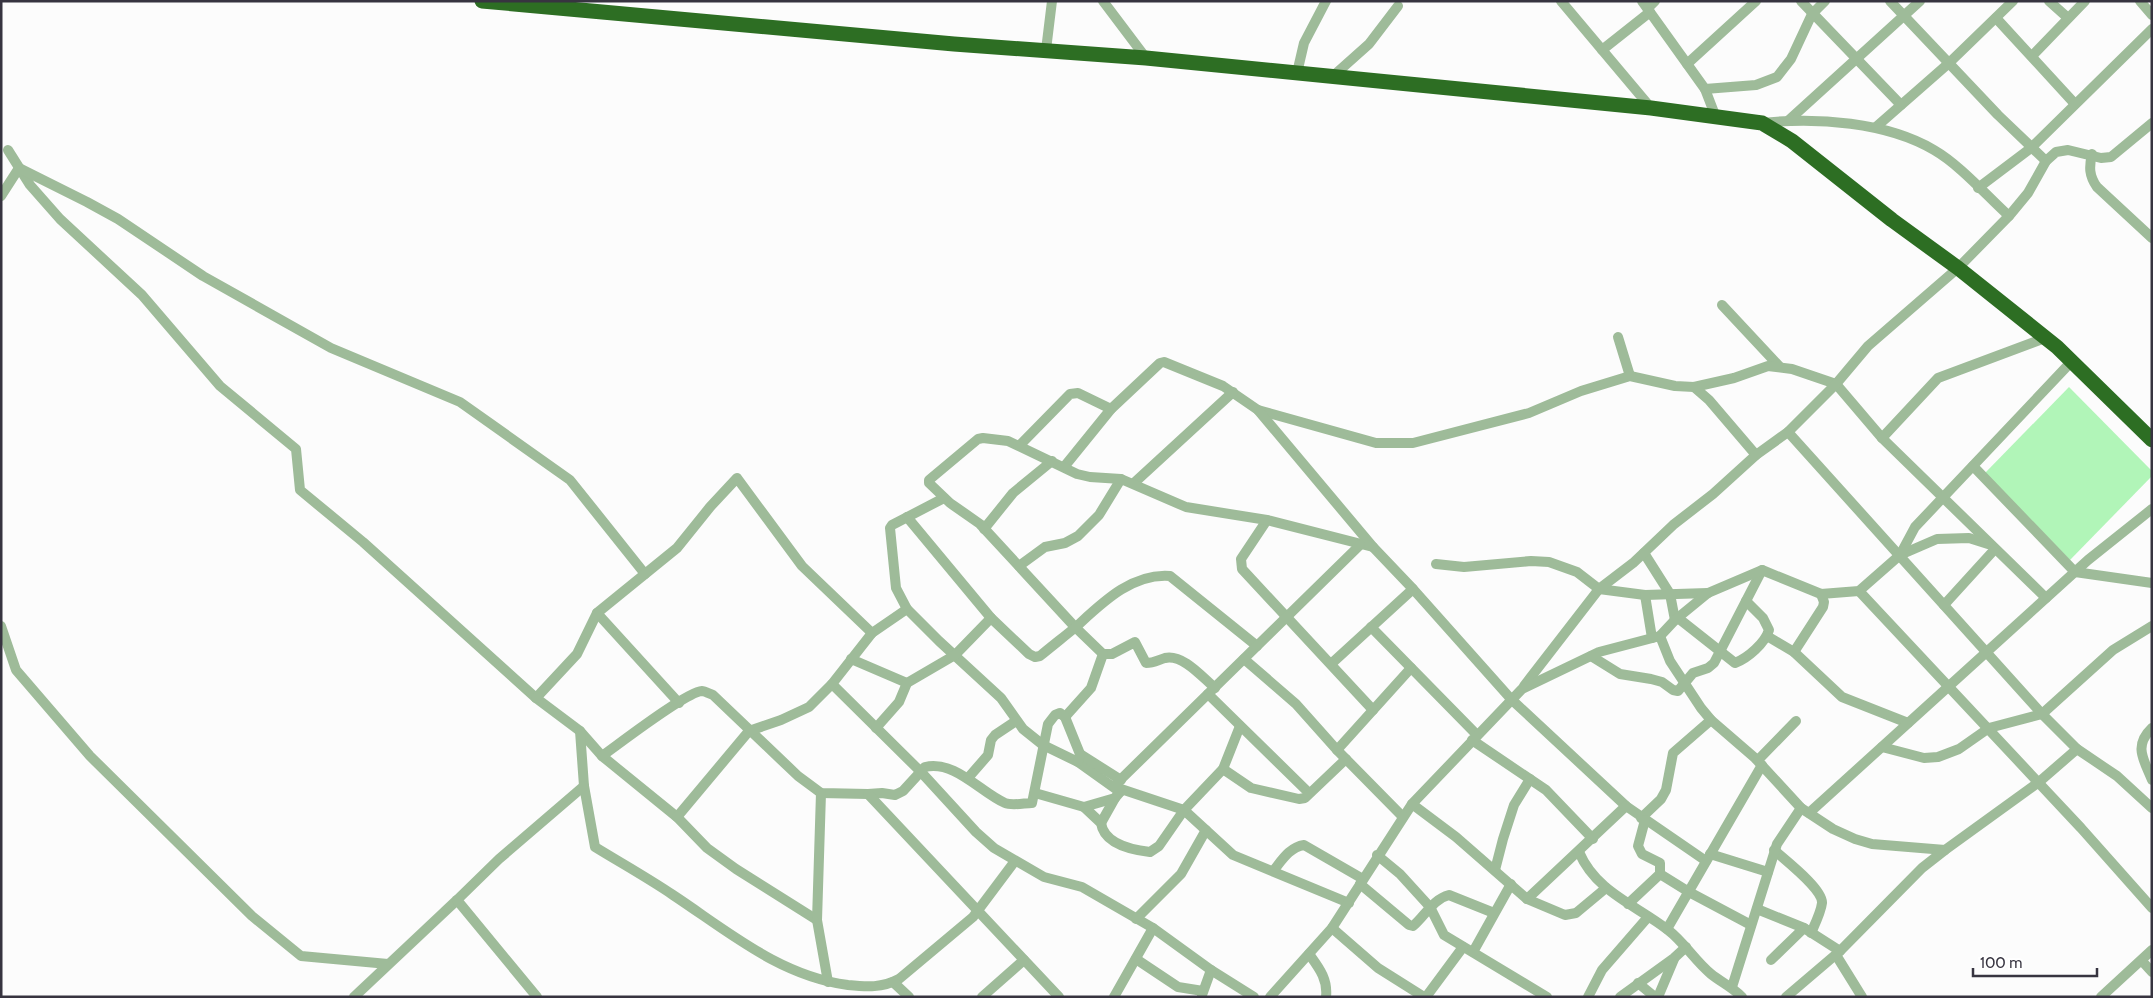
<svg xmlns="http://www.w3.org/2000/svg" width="2153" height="998" font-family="Cabin,sans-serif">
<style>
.green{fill:#b1f5b8}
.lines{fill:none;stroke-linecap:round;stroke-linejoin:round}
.minor{stroke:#9ebb99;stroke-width:10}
.highway{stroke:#2d6e23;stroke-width:15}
</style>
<rect width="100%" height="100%" fill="#fcfcfc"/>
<polygon class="green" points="2069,387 2152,471 2152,476 2070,560 1985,473"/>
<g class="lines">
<g class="minor">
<polyline points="1103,1 1146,58"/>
<polyline points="1561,1 1651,108"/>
<polyline points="1642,1 1705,89 1715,115"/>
<polyline points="1801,1 1901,105"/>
<polyline points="1890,1 1998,115 2046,161"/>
<polyline points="2049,1 2068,18"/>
<polyline points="2140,1 2152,15"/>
<polyline points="1648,8 1655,1"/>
<polyline points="1996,18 2075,104"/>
<polyline points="1046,50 1052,1"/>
<polyline points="1602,50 1650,12"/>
<polyline points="2032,56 2085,1"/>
<polyline points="1687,64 1756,1"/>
<polyline points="1297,73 1304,43 1326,1"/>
<polyline points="1332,77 1369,44 1398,6"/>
<polyline points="1705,89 1756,85 1777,77 1791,59 1812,14 1825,1"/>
<polyline points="1789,120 1920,1"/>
<path d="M1762 123C1816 117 1887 122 1934 150 1960 165 1986 195 2009 216"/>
<polyline points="1876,127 1949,63 2013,1"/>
<polyline points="8,150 30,185 60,219 142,295 220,386 296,449 300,490 363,542 536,698 580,731 602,756 677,817 707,848 736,869 817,920"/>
<path d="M2092 154C2089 167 2089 176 2097 187L2152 238"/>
<polyline points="1978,188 2031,148 2152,29"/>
<polyline points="1,196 19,168 87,202 118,219 203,276 331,348 460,402 570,480 645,574"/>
<polyline points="1722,305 1779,366"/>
<polyline points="1618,337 1630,376"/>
<polyline points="1694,387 1709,400 1756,455"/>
<polyline points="1258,410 1376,443 1413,443 1529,413 1581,391 1630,376 1675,386 1694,387 1734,378 1768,366 1792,369 1836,384 1882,438 2046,598"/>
<polyline points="1788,432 2042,714 2077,749 2117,776 2152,808"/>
<polyline points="1882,438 1938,378 2045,338"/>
<polyline points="1020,445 1070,394 1078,393 1111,409"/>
<polyline points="1973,466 2075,572 2152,583"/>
<polyline points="1064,467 1111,409 1160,363 1164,362 1223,386 1258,410 1373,547 1413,589 1511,699 1626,806 1706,861"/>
<polyline points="1134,483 1233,392"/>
<polyline points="944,498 892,525 890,528 896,588 907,609 939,641 1001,698 1023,729 1043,745 1078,762 1120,792"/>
<polyline points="907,517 991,618"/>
<polyline points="1267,520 1241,559 1242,569 1373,710"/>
<polyline points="984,529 1013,493 1052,461"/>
<polyline points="1644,553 1670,594 1675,620"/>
<polyline points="1900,555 1937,539 1969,538 1988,544"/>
<polyline points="1436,564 1464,567 1531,561 1549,562 1577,572 1599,589 1645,595 1708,593"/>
<polyline points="1019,566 1045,547 1065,543 1078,536 1099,515 1121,479"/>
<polyline points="1859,591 2081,828 2152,908"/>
<polyline points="1645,595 1652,638"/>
<polyline points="1944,605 1995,549"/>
<polyline points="597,613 679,703"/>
<path d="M1678 618 1735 663C1748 658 1765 643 1769 630L1763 618 1746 601"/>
<polyline points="1,626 16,670 90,756 252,916 301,956 388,964"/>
<polyline points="1371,627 1477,735"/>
<polyline points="1660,636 1670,661 1701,708 1711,720 1755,758 1801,808 1833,829 1855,839 1872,844 1945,850"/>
<polyline points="1767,636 1794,652 1842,697 1908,723"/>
<polyline points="1794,652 1823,607 1824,602 1821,594"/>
<polyline points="1591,656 1620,674 1651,679 1662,682 1673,690 1678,691 1693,673 1708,668 1714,663 1762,570"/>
<polyline points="851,659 907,683"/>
<polyline points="1244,659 1296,704 1337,750 1403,817"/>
<polyline points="1331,664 1413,589"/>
<polyline points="832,684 921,772 976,832 994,848 1044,877 1082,887 1153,928 1211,970 1254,997"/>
<polyline points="1524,686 1599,589 1633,563 1673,525 1713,494 1756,455 1788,432 1836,384 1868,346 1958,268 2009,216 2028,193 2046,161 2056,152 2068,150 2101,158 2111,157 2152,123"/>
<path d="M1215 688C1202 677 1183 654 1165 658 1158 660 1154 663 1146 663L1135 642 1112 654H1103L1075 627 980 524 950 503 929 483V480L978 439 983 438 1008 441 1077 474 1090 477 1121 479 1186 507 1267 520 1373 547"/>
<polyline points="1208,694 1309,793"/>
<polyline points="536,698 577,654 597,613 677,548 710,507 737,478 802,566 872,633"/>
<polyline points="1065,717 1091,688 1103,654"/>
<path d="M876 728 899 702 907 683 955 655 991 618 1029 654 1035 657 1040 656C1052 646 1065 636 1077 626 1102 603 1132 573 1170 576L1257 646"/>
<path d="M2152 728C2133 746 2144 760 2152 780"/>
<path d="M580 731 584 786 595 847C621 863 648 878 673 895 729 932 780 976 848 985 867 987 882 988 899 979L973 917 1015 861"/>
<polyline points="1472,740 1546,790 1593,839"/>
<polyline points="1882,747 1924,758 1938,757 1959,749 1989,728 2042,714 2113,650 2152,626"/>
<polyline points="1337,750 1411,668"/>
<polyline points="1080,754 1121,780"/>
<path d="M602 756C619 744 686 692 702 691 705 691 710 694 713 695L798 776 821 793 868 794 882 793 895 795 903 791 925 767C955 760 980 792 1005 803 1012 806 1025 803 1032 803L1048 724 1055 715 1060 713 1065 717 1080 754 1078 762"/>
<polyline points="1758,760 1796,721"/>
<polyline points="1223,769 1251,788 1299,799 1305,798 1346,759"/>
<polyline points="968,778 988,755 991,740 995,735 1016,721"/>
<polyline points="1115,787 1184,810 1233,855 1349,903"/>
<polyline points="821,793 817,920 828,982"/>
<path d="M1035 793 1084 807 1101 823C1104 844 1133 850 1150 852L1159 846 1184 810 1223 769 1240 726"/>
<polyline points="868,794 1059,997"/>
<polyline points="1412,804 1456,837 1527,899 1565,915 1576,913 1606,888"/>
<polyline points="1084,807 1115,798"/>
<polyline points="1809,813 2088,560 2152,509"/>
<polyline points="677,817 749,731 781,720 809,707 832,684 872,633 907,609"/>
<polyline points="1641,818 1661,799 1666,790 1673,753 1711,720"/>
<polyline points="1101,823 1115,798 1120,792 1114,786 1360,545"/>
<path d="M1774 850C1785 860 1823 889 1822 903 1821 912 1815 924 1811 933"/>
<path d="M1579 852C1596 892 1636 905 1668 930 1684 942 1695 961 1711 974 1721 982 1732 987 1742 997"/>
<polyline points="1710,854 1768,872"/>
<polyline points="1377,855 1400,874 1430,907 1444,935 1547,997"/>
<path d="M1274 870C1282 860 1290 847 1304 845L1363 879"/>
<polyline points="1495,870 1503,839 1514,805 1530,779"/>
<polyline points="1660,874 1689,892 1751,925"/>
<path d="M1360 884 1409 925 1413 926C1425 916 1433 899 1449 895L1494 913"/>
<polyline points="1527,899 1626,806"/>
<polyline points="1628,904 1660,874 1660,863 1642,854 1638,846 1645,820"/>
<polyline points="1757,909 1804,928 1840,951"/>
<polyline points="1136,919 1181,874 1206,830"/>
<polyline points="1332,928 1378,968 1424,997"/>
<polyline points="1667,929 1762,765"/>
<polyline points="1473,952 1511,884"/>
<path d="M1309 954C1319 968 1328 979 1326 997"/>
<polyline points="1836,955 1862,997"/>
<polyline points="1136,959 1178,987 1203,991"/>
<polyline points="1771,960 1804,928"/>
<polyline points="2142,961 2152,972"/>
<polyline points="893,982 909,997"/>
<polyline points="1638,983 1655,997"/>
<polyline points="1732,987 1777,844 1801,808"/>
<polyline points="1202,995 1211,970"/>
<polyline points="354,997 457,900"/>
<polyline points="537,997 457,900 499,859 584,786"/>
<polyline points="982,997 1024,960"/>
<polyline points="1114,997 1153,928"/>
<polyline points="1270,997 1332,928 1412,804 1522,689 1599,652 1660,636 1675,620 1708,593 1762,570 1821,594 1859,591 1900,555 1915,527 2072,361"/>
<polyline points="1426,997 1463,947"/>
<polyline points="1588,997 1602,970 1648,917"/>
<polyline points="1620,997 1674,958 1686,947"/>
<polyline points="1658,997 1674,959"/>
<polyline points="1786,997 1840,951 1922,868 1945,850 2039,782 2077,749"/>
<polyline points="2101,997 2152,950"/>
</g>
<polyline class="highway" points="482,1 954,44 1146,58 1651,108 1762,123 1792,141 1892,220 1958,268 2057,347 2152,440"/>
</g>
<rect width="2153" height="998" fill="none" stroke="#373440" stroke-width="5"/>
<path d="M1973 968v8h124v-8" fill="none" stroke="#373440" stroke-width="2.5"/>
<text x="1980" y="968" font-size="15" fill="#373440" stroke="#ffffff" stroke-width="4" paint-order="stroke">100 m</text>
</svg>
